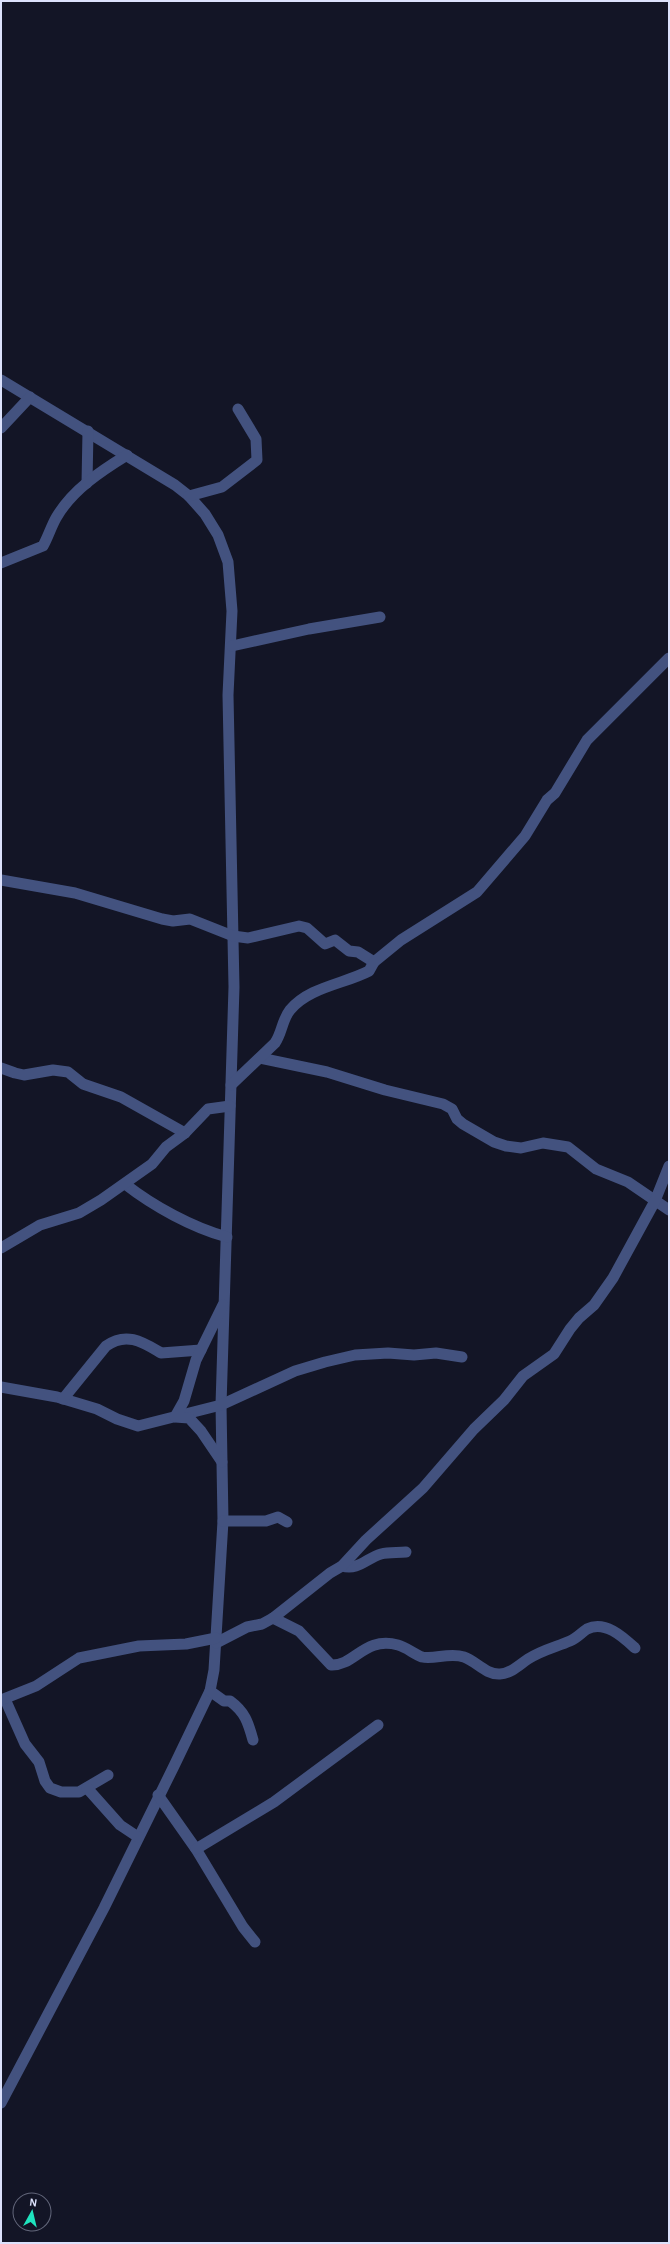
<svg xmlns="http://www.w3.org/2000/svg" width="670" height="2244" font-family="'Alegreya Sans',sans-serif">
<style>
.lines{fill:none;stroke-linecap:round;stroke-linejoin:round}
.minor{stroke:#43527f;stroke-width:11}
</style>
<rect width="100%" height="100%" fill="#131526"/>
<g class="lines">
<g class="minor">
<polyline points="1,380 175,485 189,496 205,514 218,535 228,562 232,611 228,695 234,987 221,1405 223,1521 214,1670 210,1691 174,1766 104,1908 1,2103"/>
<polyline points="1,428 30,397"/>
<polyline points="87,483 88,431"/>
<polyline points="189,496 222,487 257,460 256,439 238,409"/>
<path d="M1 563 43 546C48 537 51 527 56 518 72 490 101 471 127 455"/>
<polyline points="232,646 309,629 380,617"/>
<polyline points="1,880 75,893 162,919 173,921 190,919 233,936 248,938 299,926 307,928 325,944 335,940 349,951 358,952 374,962"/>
<polyline points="260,1058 327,1072 385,1090 443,1104 452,1109 457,1119 463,1124 494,1142 506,1146 521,1148 543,1143 568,1147 596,1169 628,1182 669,1210"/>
<polyline points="1,1068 15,1073 24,1075 53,1070 68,1072 83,1084 121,1097 185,1133"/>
<path d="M231 1085 275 1043C282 1033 282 1020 290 1010 309 987 344 984 369 971L374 962 401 940 477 892 525 836 547 800 555 793 587 740 669 658"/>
<path d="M125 1184C153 1206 193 1228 227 1237"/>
<polyline points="1,1248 40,1225 79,1213 101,1200 152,1164 166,1147 185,1133 208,1109 230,1106"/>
<polyline points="1,1387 57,1397 97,1409 117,1419 138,1426 221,1405 295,1371 325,1362 355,1355 388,1353 414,1355 436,1353 462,1357"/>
<path d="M63 1399 106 1346C127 1331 144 1343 161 1353L201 1350"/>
<polyline points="222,1462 201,1431 189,1418 175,1417 184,1401 196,1360 223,1305"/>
<polyline points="223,1521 266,1521 278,1517 287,1522"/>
<path d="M342 1566C358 1571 367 1558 381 1554 389 1552 398 1553 406 1552"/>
<path d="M273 1618 299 1631 331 1665C355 1666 364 1636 398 1645 406 1647 414 1654 422 1657 434 1660 449 1652 464 1657 476 1661 486 1675 500 1674 512 1673 519 1665 528 1659 542 1650 556 1647 570 1641 577 1638 581 1633 587 1629 605 1620 623 1637 635 1648"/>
<polyline points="216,1643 247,1627 262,1624 273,1618 330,1573 342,1566 366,1540 423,1488 474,1429 504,1400 523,1376 554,1354 570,1329 579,1318 594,1305 613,1278 655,1201 669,1166"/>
<path d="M210 1691 224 1701H230C245 1712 248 1722 253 1740"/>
<polyline points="5,1699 25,1744 39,1762 45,1781 50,1788 61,1792 79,1792 108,1775"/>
<polyline points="1,1700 36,1686 79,1658 139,1646 186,1644 216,1638"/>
<polyline points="87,1788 120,1825 138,1837"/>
<polyline points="158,1795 196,1849 243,1927 255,1942"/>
<polyline points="196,1849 274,1802 378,1725"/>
</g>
</g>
<rect width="670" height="2244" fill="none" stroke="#dce1fb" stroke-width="4"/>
<g transform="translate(32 2212) rotate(8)"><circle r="19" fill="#131526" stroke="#63677b"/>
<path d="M0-3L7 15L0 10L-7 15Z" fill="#1fe4bf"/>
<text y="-6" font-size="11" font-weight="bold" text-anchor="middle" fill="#dce1fb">N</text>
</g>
</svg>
